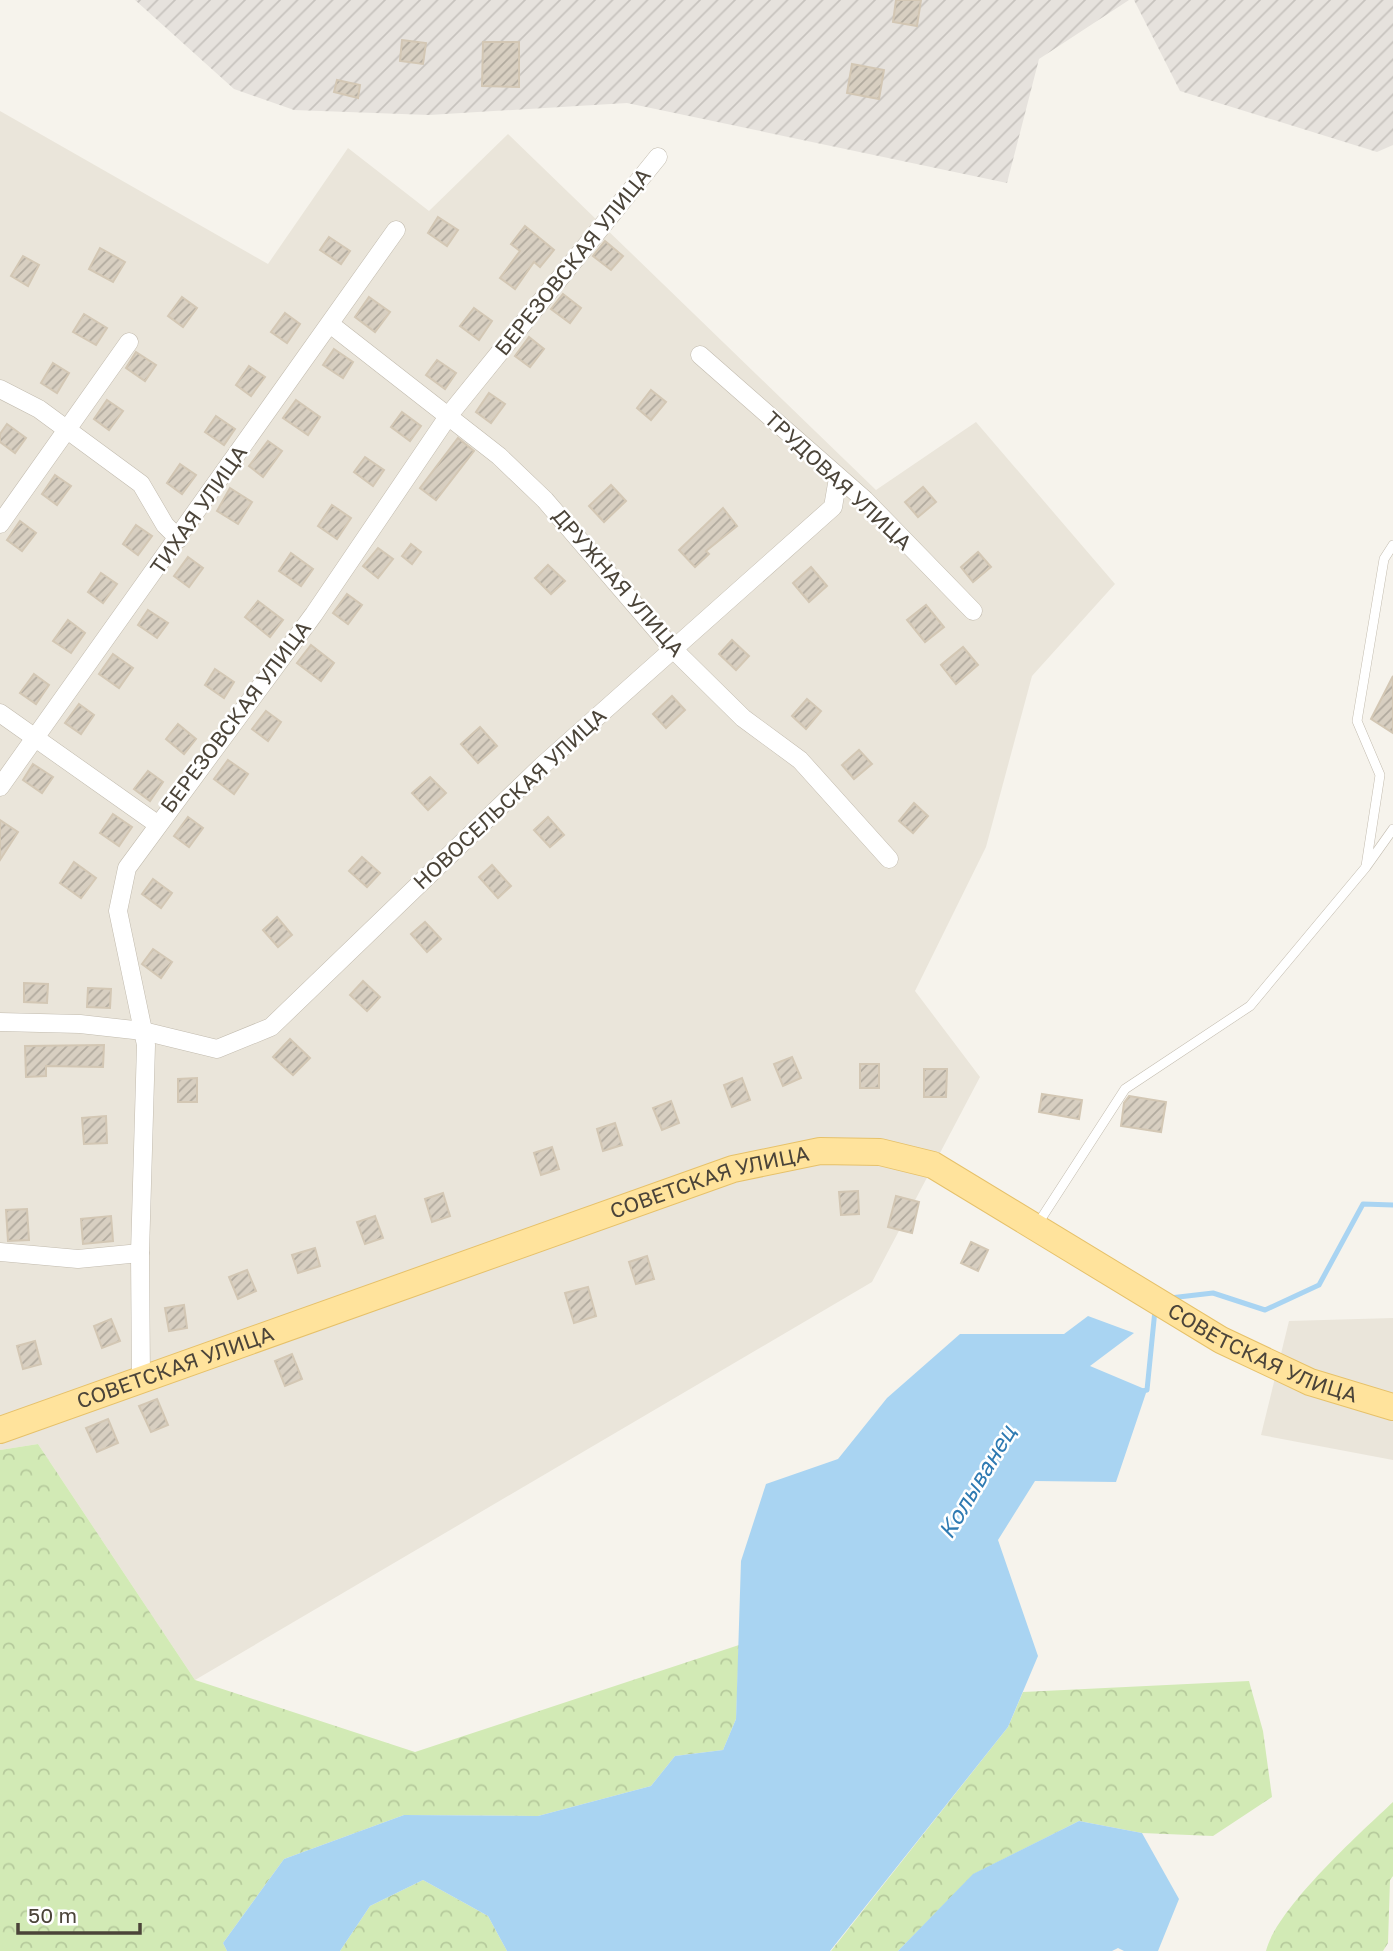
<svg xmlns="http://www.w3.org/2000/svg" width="1393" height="1951" font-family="'Golos Text',sans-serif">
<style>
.residential{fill:#eae5da}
.industrial{fill:url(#industrial-furrows)}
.forest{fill:url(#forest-crowns)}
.water{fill:#a9d4f2}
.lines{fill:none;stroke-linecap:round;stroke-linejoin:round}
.stream{stroke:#a9d4f2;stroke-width:5}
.building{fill:url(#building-hatch);stroke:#d3c7b4;stroke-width:2}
.service-casing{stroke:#c2bbae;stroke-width:10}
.minor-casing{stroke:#c2bbae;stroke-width:19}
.primary-casing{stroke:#e6c16a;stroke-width:28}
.service{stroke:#fff;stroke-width:9}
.minor{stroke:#fff;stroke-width:18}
.primary{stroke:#ffe39c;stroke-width:26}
.labels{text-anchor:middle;stroke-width:5;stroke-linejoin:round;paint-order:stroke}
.street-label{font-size:21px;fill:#4b4439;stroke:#fff}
.water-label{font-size:23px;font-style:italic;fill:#2e7ab2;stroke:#fff}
</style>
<defs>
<pattern id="industrial-furrows" width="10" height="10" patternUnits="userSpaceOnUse" patternTransform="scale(1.75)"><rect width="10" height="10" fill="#e6e2dd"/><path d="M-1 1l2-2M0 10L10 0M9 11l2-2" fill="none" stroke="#c7c3be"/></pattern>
<pattern id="forest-crowns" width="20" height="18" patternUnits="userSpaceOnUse" patternTransform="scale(1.75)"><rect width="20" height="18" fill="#d2eab5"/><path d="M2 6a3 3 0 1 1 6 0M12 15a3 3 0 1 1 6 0" fill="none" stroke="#b6ca9c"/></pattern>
<pattern id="building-hatch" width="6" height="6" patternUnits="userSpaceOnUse" patternTransform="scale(1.75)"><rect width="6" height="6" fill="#d8cfc1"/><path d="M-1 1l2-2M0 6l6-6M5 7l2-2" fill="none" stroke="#b1aa9e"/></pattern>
</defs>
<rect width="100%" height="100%" fill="#f6f3ec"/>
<g class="residential">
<polygon points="0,111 268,264 348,148 429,211 508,134 876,490 976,422 1115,584 1032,676 986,847 915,991 980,1077 872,1282 195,1680 38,1444 0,1450"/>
<polygon points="1393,1318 1393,1460 1261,1435 1289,1321"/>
</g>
<g class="industrial">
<polygon points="135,0 1129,0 1039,59 1007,183 627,103 429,115 294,110 234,89"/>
<polygon points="1134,0 1393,0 1393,145 1377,152 1180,91"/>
</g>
<g class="forest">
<polygon points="38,1444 195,1680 415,1752 739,1645 736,1719 723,1750 675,1756 651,1786 538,1816 404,1815 284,1859 223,1943 227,1951 0,1951 0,1450"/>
<polygon points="1249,1681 1263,1731 1272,1797 1213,1836 1142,1833 1079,1821 974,1874 898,1951 831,1951 1008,1727 1023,1692"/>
<path d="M1393 1802V1876L1390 1880 1388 1943 1383 1951H1266C1276 1909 1359 1834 1393 1802Z"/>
<polygon points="423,1880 488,1916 507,1951 340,1951 370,1906"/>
</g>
<g class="water">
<polygon points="1088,1316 1134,1333 1090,1366 1147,1390 1116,1482 1035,1481 998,1540 1038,1656 1008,1727 830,1951 507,1951 488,1916 423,1880 370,1906 340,1951 227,1951 223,1943 284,1859 404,1815 538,1816 651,1786 675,1756 723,1750 736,1719 741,1561 766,1484 838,1459 887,1398 960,1334 1064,1334"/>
<polygon points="1079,1821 1142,1833 1179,1899 1158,1951 1124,1951 1118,1948 1112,1951 898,1951 973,1874"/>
</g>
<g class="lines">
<g class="stream">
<polyline points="1170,1298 1213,1293 1265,1310 1319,1285 1363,1204 1393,1205"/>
<polyline points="1142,1391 1147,1390 1155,1310"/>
</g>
</g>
<g class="building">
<polygon points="896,0 921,0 917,26 893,22"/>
<polygon points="402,40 426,43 423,64 400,61"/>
<polygon points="483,42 519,42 519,87 482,86"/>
<polygon points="852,64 884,70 879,99 847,93"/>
<polygon points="337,80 360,85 358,98 334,92"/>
<polygon points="438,217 458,230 447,246 428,233"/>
<polygon points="525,226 554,250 540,267 534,262 515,289 500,278 520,251 511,244"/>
<polygon points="329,237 350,251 341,264 320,250"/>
<polygon points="605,241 623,256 611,270 593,256"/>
<polygon points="100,248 125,262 113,282 89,269"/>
<polygon points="23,256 39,265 28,286 11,276"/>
<polygon points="563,294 581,308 570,323 551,309"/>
<polygon points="182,297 197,308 183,327 168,316"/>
<polygon points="369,297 390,312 375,332 355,317"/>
<polygon points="474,308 492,321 479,340 460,326"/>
<polygon points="285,313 300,324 287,343 271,332"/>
<polygon points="84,314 107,328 96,345 73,332"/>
<polygon points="529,337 544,349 530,367 515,356"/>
<polygon points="334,349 353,362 343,378 323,365"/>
<polygon points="136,352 156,365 145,381 126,368"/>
<polygon points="437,360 456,373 445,389 426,375"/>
<polygon points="53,363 69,373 57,393 41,383"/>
<polygon points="249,366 265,377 251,396 236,385"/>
<polygon points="651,390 666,402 651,420 637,408"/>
<polygon points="489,393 505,404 491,423 476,412"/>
<polygon points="107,400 123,411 109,430 94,419"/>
<polygon points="296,400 320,417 308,435 283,418"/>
<polygon points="402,412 421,426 410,441 391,427"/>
<polygon points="216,416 235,429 224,445 205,432"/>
<polygon points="7,424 26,438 15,453 0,442 0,434"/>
<polygon points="458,438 474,451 436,500 420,488"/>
<polygon points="268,441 282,451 263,477 249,466"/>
<polygon points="365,457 384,470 373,486 354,472"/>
<polygon points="180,464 196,475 182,494 167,483"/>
<polygon points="55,475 71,486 57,505 42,494"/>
<polygon points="611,485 626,501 604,522 589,506"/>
<polygon points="923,487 936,502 918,517 905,502"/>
<polygon points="230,488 252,502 238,524 217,511"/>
<polygon points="332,505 351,518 337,539 318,526"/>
<polygon points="723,508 737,526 706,551 709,554 695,567 679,550"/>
<polygon points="20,521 36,533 22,551 7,540"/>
<polygon points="136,525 152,536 138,555 123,544"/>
<polygon points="411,544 421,552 412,564 402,556"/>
<polygon points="378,548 393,559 378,578 363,566"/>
<polygon points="978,552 991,567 973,582 961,567"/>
<polygon points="291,553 313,569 301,586 279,571"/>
<polygon points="188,557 203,568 189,587 174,576"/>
<polygon points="548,565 565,581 551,594 535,578"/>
<polygon points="811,567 827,586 809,602 793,583"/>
<polygon points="101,573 117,584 103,603 88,592"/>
<polygon points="347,594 362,605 348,624 333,613"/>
<polygon points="258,601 283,620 270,637 245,617"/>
<polygon points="926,605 944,627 925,642 907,620"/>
<polygon points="148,610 168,623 157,638 138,625"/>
<polygon points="68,620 85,633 71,653 53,641"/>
<polygon points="732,640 749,656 736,670 719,654"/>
<polygon points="311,645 334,663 321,681 297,663"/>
<polygon points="963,647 978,665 956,684 941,665"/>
<polygon points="113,654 133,668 119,688 99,674"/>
<polygon points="215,669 234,682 224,698 205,685"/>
<polygon points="34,674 49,685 36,704 20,693"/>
<polygon points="1393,676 1393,733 1371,719"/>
<polygon points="672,696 685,710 666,728 653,714"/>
<polygon points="807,699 821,711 806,729 792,716"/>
<polygon points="79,704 94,715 81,734 65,723"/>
<polygon points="266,711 281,722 268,741 252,729"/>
<polygon points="178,724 196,739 184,754 166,739"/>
<polygon points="480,727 497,746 478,763 461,744"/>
<polygon points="859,750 872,764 854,779 842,765"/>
<polygon points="228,760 248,774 234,794 214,779"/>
<polygon points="33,764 53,777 42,793 23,780"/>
<polygon points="148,771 163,782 150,801 134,789"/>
<polygon points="430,777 446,793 428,810 412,793"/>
<polygon points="914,803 928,816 913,833 899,821"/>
<polygon points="113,814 132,827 119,846 100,833"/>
<polygon points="188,817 203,828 189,847 174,836"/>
<polygon points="548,817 564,835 550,847 534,830"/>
<polygon points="0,820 18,832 0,860"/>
<polygon points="362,857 380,873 367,887 349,871"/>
<polygon points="74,862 96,878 81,898 60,883"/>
<polygon points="492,865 511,886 498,898 479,877"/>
<polygon points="153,879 172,893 161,908 142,894"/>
<polygon points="277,917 292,935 278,947 263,930"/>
<polygon points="425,922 441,939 427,952 411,934"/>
<polygon points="153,949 172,962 161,978 142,964"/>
<polygon points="363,981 380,997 367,1011 350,995"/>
<polygon points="24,983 48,984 47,1003 24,1002"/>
<polygon points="88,988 111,989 110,1008 87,1007"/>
<polygon points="290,1039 310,1058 293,1075 273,1057"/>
<polygon points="104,1045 103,1067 46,1066 46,1076 26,1077 25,1046"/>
<polygon points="792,1057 801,1078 783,1086 774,1064"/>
<rect x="860" y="1064" width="19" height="24"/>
<polygon points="924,1069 947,1069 946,1097 924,1097"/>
<polygon points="197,1078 197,1102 178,1102 178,1079"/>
<polygon points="742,1078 750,1100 732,1107 724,1085"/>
<polygon points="1042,1094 1082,1100 1079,1119 1039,1112"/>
<polygon points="1129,1096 1166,1102 1161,1132 1121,1126 1124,1103"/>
<polygon points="671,1101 679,1123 662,1130 653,1108"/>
<polygon points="106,1116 107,1143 84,1144 82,1118"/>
<polygon points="615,1123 622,1145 603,1151 597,1129"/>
<polygon points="552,1147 559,1169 541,1175 534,1153"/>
<polygon points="858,1191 859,1214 841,1215 839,1192"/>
<polygon points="443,1193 450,1216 432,1222 425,1199"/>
<polygon points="896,1196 919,1202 912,1233 888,1227"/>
<polygon points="27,1209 29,1240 8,1241 6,1210"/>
<polygon points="111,1216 113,1241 83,1244 81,1219"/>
<polygon points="375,1216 383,1238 365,1244 357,1222"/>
<polygon points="971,1242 988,1250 978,1271 961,1263"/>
<polygon points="315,1248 320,1266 298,1273 292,1255"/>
<polygon points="647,1256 654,1279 636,1284 629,1262"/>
<polygon points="247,1270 256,1291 238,1299 229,1277"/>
<polygon points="588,1287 596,1316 574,1323 565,1293"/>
<polygon points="184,1305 187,1328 169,1331 165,1308"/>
<polygon points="111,1319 120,1341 102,1348 94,1326"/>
<polygon points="35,1341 41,1364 23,1369 17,1346"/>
<polygon points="292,1354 302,1379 285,1386 275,1361"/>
<polygon points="157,1399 168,1425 151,1432 139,1406"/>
<polygon points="108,1419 118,1443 97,1452 86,1428"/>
</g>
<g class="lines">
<defs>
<g id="service">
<polyline points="1366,866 1380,775 1357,721 1384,559 1393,545"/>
<polyline points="1037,1225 1125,1089 1250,1006 1366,867 1393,829"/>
</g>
<g id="minor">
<polyline points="330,324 499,456 545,500 672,648 743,718 800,760 889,859"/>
<polyline points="700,355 865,500 973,611"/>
<polyline points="0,389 39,409 141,484 165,525 179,539"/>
<polyline points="0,524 129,342"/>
<polyline points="0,713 157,824"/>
<polyline points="0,787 396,230"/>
<polyline points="0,1022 80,1024 143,1031 217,1049 271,1027 543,765 833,507 838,478"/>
<polyline points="0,1252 78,1259 140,1253"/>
<polyline points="141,1379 140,1253 146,1045 118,911 127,868 314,614 449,415 658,157"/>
</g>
<g id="primary">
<path id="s1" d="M0 1430 733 1169 820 1151 880 1152 933 1165 1221 1340 1310 1382 1393 1407"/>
</g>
</defs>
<use href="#service" class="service-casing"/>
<use href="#minor" class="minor-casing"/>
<use href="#primary" class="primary-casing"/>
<use href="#service" class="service"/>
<use href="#minor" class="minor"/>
<use href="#primary" class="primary"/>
</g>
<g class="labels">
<g class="street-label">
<text transform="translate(573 262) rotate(-51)" y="7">БЕРЕЗОВСКАЯ УЛИЦА</text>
<text transform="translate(838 481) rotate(43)" y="7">ТРУДОВАЯ УЛИЦА</text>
<text transform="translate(199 510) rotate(-55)" y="7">ТИХАЯ УЛИЦА</text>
<text transform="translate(618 583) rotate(49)" y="7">ДРУЖНАЯ УЛИЦА</text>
<text transform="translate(236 717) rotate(-53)" y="7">БЕРЕЗОВСКАЯ УЛИЦА</text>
<text transform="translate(510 799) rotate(-43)" y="7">НОВОСЕЛЬСКАЯ УЛИЦА</text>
<text dy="7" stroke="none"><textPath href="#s1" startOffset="752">СОВЕТСКАЯ УЛИЦА</textPath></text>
<text dy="7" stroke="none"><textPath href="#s1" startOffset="1362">СОВЕТСКАЯ УЛИЦА</textPath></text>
<text dy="7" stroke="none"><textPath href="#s1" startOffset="186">СОВЕТСКАЯ УЛИЦА</textPath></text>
</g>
<g class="water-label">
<text transform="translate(977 1482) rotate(-59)" y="8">Колыванец</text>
</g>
</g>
<path d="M18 1923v10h122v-10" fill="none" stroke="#4b4439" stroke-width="3.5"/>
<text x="28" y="1923" font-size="21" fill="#4b4439" stroke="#ffffff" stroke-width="5" paint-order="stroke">50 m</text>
</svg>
